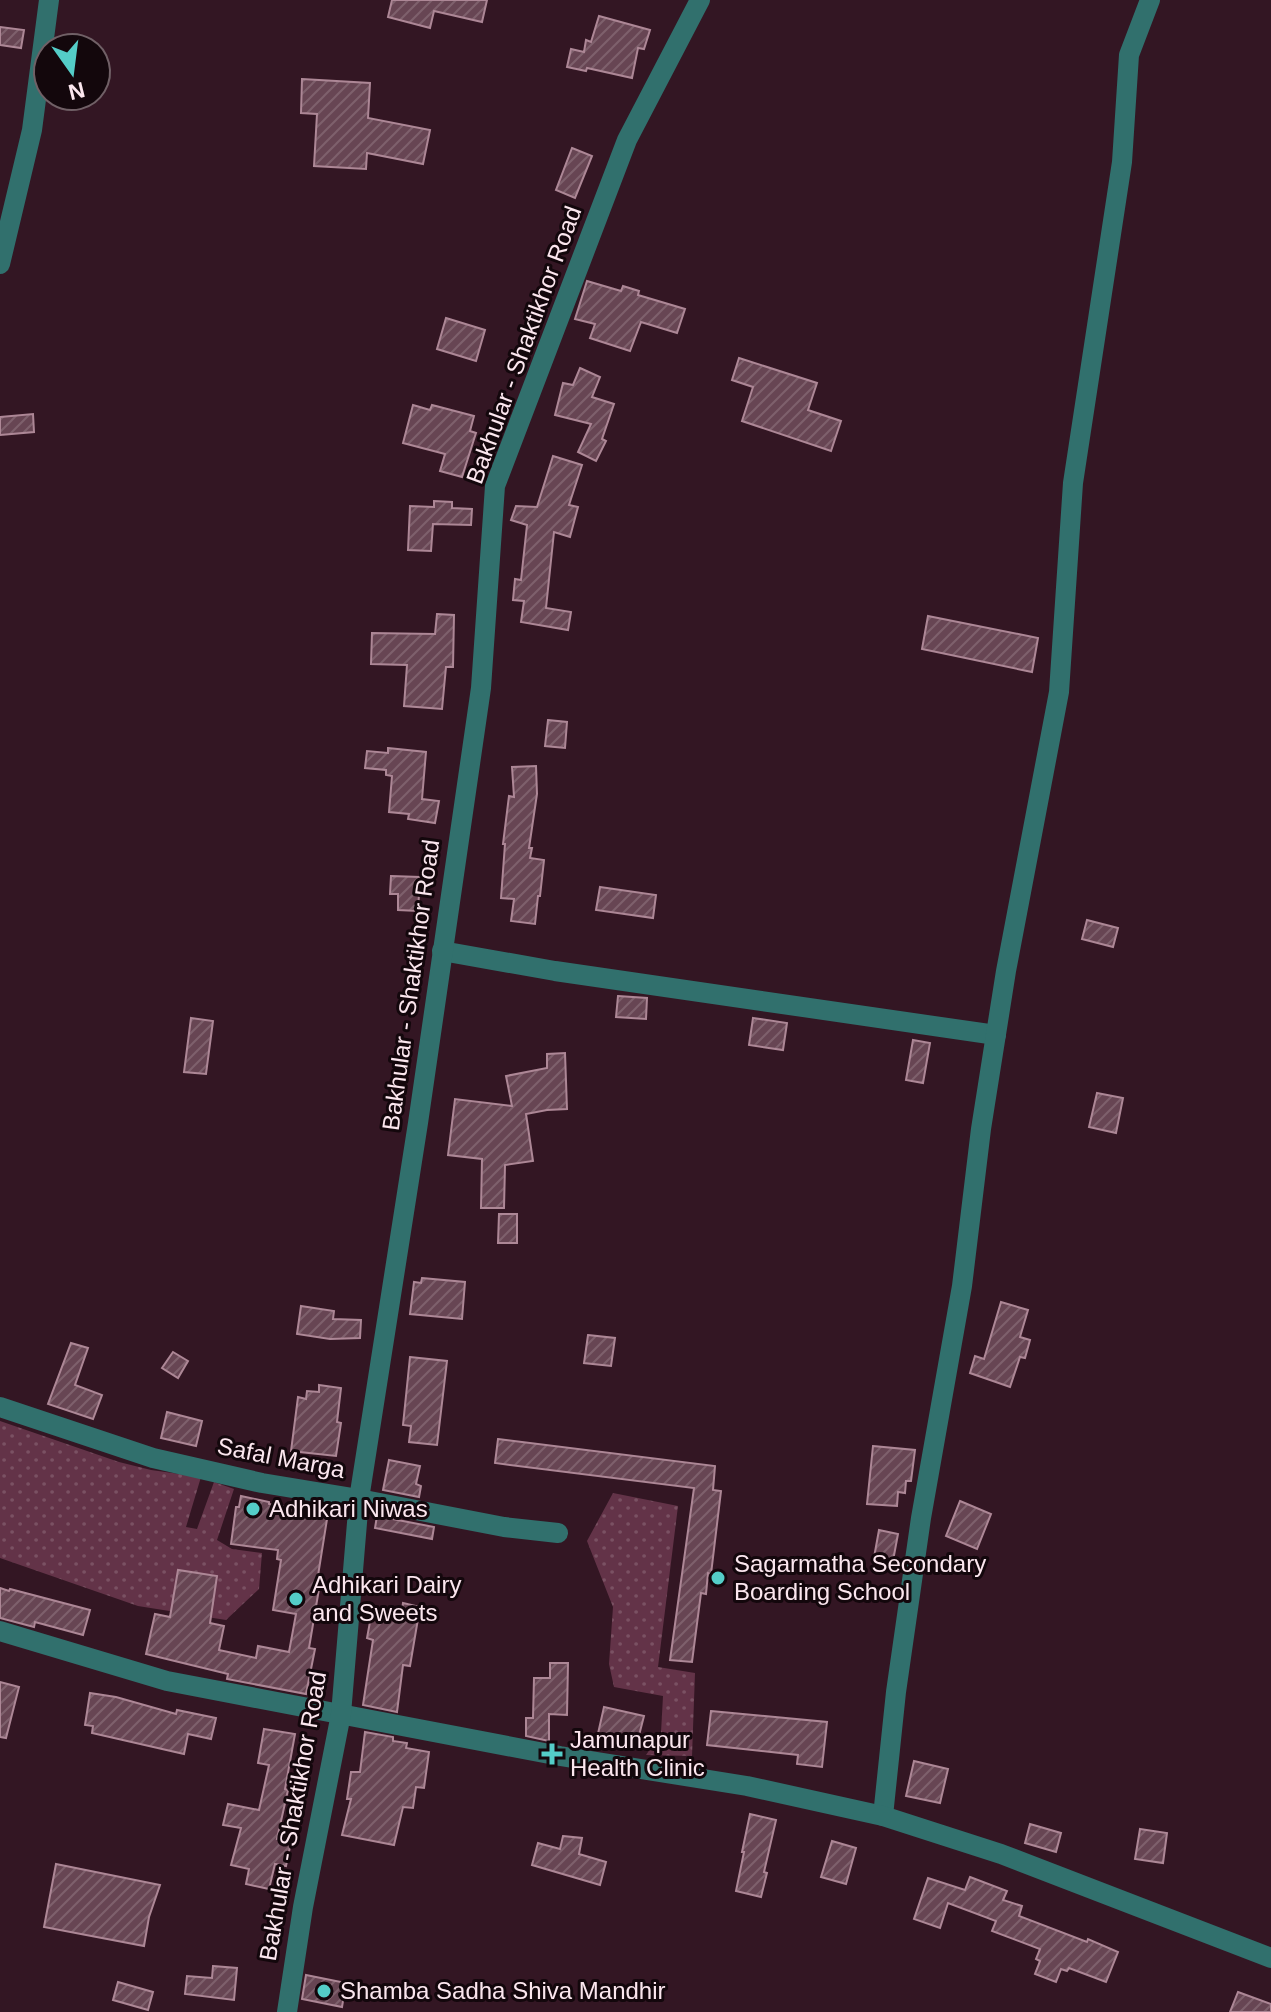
<svg xmlns="http://www.w3.org/2000/svg" width="1271" height="2012" font-family="Helvetica,sans-serif">
<style>
.grass{fill:url(#grass-dots)}
.building{fill:url(#building-hatch);stroke:#ad8796;stroke-width:2}
.lines{fill:none;stroke-linecap:round;stroke-linejoin:round}
.minor{stroke:#31706d;stroke-width:20}
.tertiary{stroke:#31706d;stroke-width:20}
.poi-dot{fill:#54cdc8;stroke:#13070c;stroke-width:3}
.labels{text-anchor:middle;stroke-width:6;stroke-linejoin:round;paint-order:stroke}
.street-label{font-size:24px;fill:#fbe6ee;stroke:#13070c}
.poi-label{font-size:24px;fill:#fbe6ee;stroke:#13070c;text-anchor:start}
</style>
<defs>
<pattern id="grass-dots" width="8" height="8" patternUnits="userSpaceOnUse" patternTransform="scale(2)"><rect width="8" height="8" fill="#633348"/><path d="M2 2h.1M6 6h.1" fill="none" stroke="#7a5163" stroke-width="1.8" stroke-linecap="round"/></pattern>
<pattern id="building-hatch" width="6" height="6" patternUnits="userSpaceOnUse" patternTransform="scale(2)"><rect width="6" height="6" fill="#674553"/><path d="M-1 1l2-2M0 6l6-6M5 7l2-2" fill="none" stroke="#7e606c"/></pattern>
</defs>
<rect width="100%" height="100%" fill="#331623"/>
<g class="grass">
<polygon points="0,1421 119,1462 151,1470 201,1477 186,1527 197,1529 214,1482 234,1489 217,1540 232,1549 262,1553 259,1589 226,1620 138,1606 0,1558"/>
<polygon points="613,1493 678,1506 658,1667 695,1673 692,1756 646,1755 661,1733 663,1696 614,1687 609,1664 613,1607 587,1541"/>
</g>
<g class="building">
<polygon points="392,0 487,0 482,22 434,11 430,28 388,17"/>
<polygon points="599,16 650,30 644,49 638,48 632,78 587,68 586,71 567,67 571,49 584,52 586,40 591,42"/>
<polygon points="0,27 24,30 21,48 0,45"/>
<polygon points="302,79 370,83 368,118 430,130 423,164 367,153 366,169 314,166 317,114 301,113"/>
<polygon points="572,148 592,156 575,198 556,190"/>
<polygon points="587,281 621,291 623,286 639,291 638,295 685,309 677,333 641,322 630,351 590,338 595,324 575,319"/>
<polygon points="446,318 485,330 476,361 437,349"/>
<polygon points="739,358 817,383 808,410 841,421 831,451 742,421 753,387 732,380"/>
<polygon points="580,368 600,377 592,397 614,404 602,439 606,441 596,461 578,452 591,424 555,415 563,383 573,385"/>
<polygon points="413,405 430,410 432,405 474,416 470,431 476,433 462,477 440,471 445,454 403,443"/>
<polygon points="33,414 34,432 0,435 0,417"/>
<polygon points="553,456 582,465 569,505 578,507 570,537 554,532 546,608 571,612 568,630 521,622 524,601 513,600 515,579 521,580 527,525 511,520 516,506 537,507"/>
<polygon points="434,501 452,502 452,508 472,509 471,525 433,524 431,551 408,550 410,506 434,507"/>
<polygon points="437,614 454,615 453,667 446,667 442,709 404,706 407,665 371,664 372,633 435,634"/>
<polygon points="928,616 1038,638 1032,672 922,649"/>
<polygon points="548,720 567,722 565,748 545,746"/>
<polygon points="388,748 426,752 422,799 439,801 435,823 408,819 409,814 389,812 392,776 386,775 386,770 365,768 367,751 388,753"/>
<polygon points="536,766 537,794 529,848 532,848 530,858 544,860 540,896 538,896 535,924 511,921 514,899 501,898 505,844 503,844 509,796 514,797 512,767"/>
<polygon points="391,876 420,877 418,911 398,910 398,894 390,894"/>
<polygon points="600,887 656,895 653,918 596,910"/>
<polygon points="1087,920 1118,928 1113,947 1082,939"/>
<polygon points="618,996 647,998 646,1019 616,1017"/>
<polygon points="191,1018 213,1021 206,1074 184,1072"/>
<polygon points="753,1018 787,1023 783,1050 749,1045"/>
<polygon points="913,1040 930,1043 923,1083 906,1080"/>
<polygon points="565,1053 567,1109 547,1110 526,1114 533,1161 505,1165 504,1208 481,1208 482,1159 448,1155 455,1099 512,1106 506,1076 547,1068 547,1054"/>
<polygon points="1097,1093 1123,1098 1116,1133 1089,1127"/>
<polygon points="499,1214 517,1214 517,1243 498,1243"/>
<polygon points="422,1278 465,1282 462,1319 410,1314 414,1282 421,1283"/>
<polygon points="1001,1302 1028,1310 1020,1337 1030,1340 1025,1358 1020,1357 1010,1387 970,1373 975,1356 984,1359"/>
<polygon points="301,1306 334,1311 333,1319 361,1320 360,1338 330,1339 297,1334"/>
<polygon points="588,1335 615,1338 611,1366 584,1363"/>
<polygon points="71,1343 88,1348 75,1385 102,1395 93,1419 48,1404"/>
<polygon points="173,1352 188,1361 178,1378 162,1368"/>
<polygon points="410,1357 447,1361 437,1445 409,1442 411,1426 403,1425"/>
<polygon points="319,1385 341,1388 337,1422 341,1423 336,1456 291,1451 298,1397 306,1399 307,1391 319,1392"/>
<polygon points="167,1412 202,1421 196,1446 161,1438"/>
<polygon points="498,1439 715,1466 713,1490 721,1491 711,1574 708,1573 706,1594 701,1593 692,1662 670,1660 694,1488 495,1463"/>
<polygon points="873,1446 915,1450 911,1481 906,1481 905,1493 898,1492 897,1506 867,1504"/>
<polygon points="389,1460 420,1466 416,1484 421,1486 419,1497 383,1490"/>
<polygon points="241,1496 269,1502 269,1504 328,1513 316,1588 319,1589 309,1648 315,1649 306,1694 227,1679 228,1674 146,1654 155,1614 170,1617 178,1570 217,1576 210,1623 224,1626 219,1650 256,1658 258,1646 289,1652 296,1614 273,1610 281,1560 277,1559 278,1550 231,1544 236,1507 239,1507"/>
<polygon points="960,1501 991,1514 977,1549 946,1536"/>
<polygon points="377,1516 434,1527 432,1539 375,1528"/>
<polygon points="879,1530 898,1534 892,1566 873,1563"/>
<polygon points="0,1588 9,1591 10,1589 90,1610 83,1635 35,1622 34,1627 0,1618"/>
<polygon points="403,1603 420,1607 410,1666 403,1665 397,1712 363,1705 373,1640 367,1638 372,1611 401,1616"/>
<polygon points="550,1663 568,1663 567,1715 549,1714 549,1741 526,1736 526,1718 533,1718 534,1678 550,1678"/>
<polygon points="0,1682 19,1687 6,1738 0,1737"/>
<polygon points="90,1693 116,1697 176,1714 177,1710 216,1718 211,1739 188,1734 184,1754 92,1733 93,1726 85,1725"/>
<polygon points="604,1707 644,1716 636,1747 597,1738"/>
<polygon points="711,1711 827,1722 822,1767 797,1764 798,1755 707,1745"/>
<polygon points="264,1729 295,1734 285,1789 288,1790 277,1839 291,1842 286,1866 275,1864 269,1889 246,1884 249,1869 231,1865 241,1828 223,1825 228,1804 259,1810 269,1765 258,1763"/>
<polygon points="365,1732 393,1737 393,1741 407,1743 406,1748 429,1752 424,1788 416,1787 413,1808 403,1807 394,1845 342,1835 351,1799 347,1799 351,1772 360,1772"/>
<polygon points="914,1761 948,1769 940,1803 906,1796"/>
<polygon points="750,1814 776,1820 764,1872 767,1873 761,1897 736,1891 744,1852 742,1852"/>
<polygon points="1030,1824 1061,1833 1056,1852 1025,1843"/>
<polygon points="1140,1829 1167,1833 1163,1863 1135,1859"/>
<polygon points="563,1836 582,1838 579,1854 606,1862 600,1885 532,1865 538,1843 560,1849"/>
<polygon points="832,1841 856,1848 846,1884 821,1877"/>
<polygon points="56,1864 160,1885 149,1917 144,1946 44,1927"/>
<polygon points="970,1877 1007,1891 1003,1900 1022,1906 1019,1916 1087,1942 1088,1939 1118,1952 1106,1982 1069,1968 1067,1971 1061,1969 1056,1982 1035,1974 1040,1961 1036,1959 1040,1949 992,1931 996,1921 948,1903 940,1928 914,1919 928,1878 965,1890"/>
<polygon points="213,1966 237,1968 234,2000 185,1994 187,1976 212,1978"/>
<polygon points="306,1975 346,1983 342,2007 302,1999"/>
<polygon points="118,1982 153,1992 148,2010 113,2000"/>
<polygon points="1238,1992 1271,2004 1271,2012 1230,2012"/>
</g>
<g class="lines">
<g class="minor">
<polyline points="0,264 32,130 49,0"/>
<polyline points="442,951 555,971 996,1035"/>
<polyline points="0,1407 153,1458 262,1483 359,1499 504,1527 558,1533"/>
<polyline points="883,1816 896,1692 921,1518 962,1286 981,1129 1006,971 1059,692 1073,483 1122,162 1129,55 1150,0"/>
</g>
<g class="tertiary">
<polyline points="0,1631 167,1681 560,1756 747,1786 883,1816 1001,1854 1271,1958"/>
<polyline points="287,2012 303,1907 341,1714 359,1499 418,1123 481,688 495,486 627,140 700,0"/>
</g>
</g>
<g class="poi-dot">
<circle cx="253" cy="1509" r="8"/>
<circle cx="718" cy="1578" r="8"/>
<circle cx="296" cy="1599" r="8"/>
<path d="M548 1742h8v8h8v8h-8v8h-8v-8h-8v-8h8z"/>
<circle cx="324" cy="1991" r="8"/>
</g>
<g class="labels">
<g class="street-label">
<text transform="translate(524 345) rotate(-70)" y="8">Bakhular - Shaktikhor Road</text>
<text transform="translate(411 985) rotate(-82)" y="8">Bakhular - Shaktikhor Road</text>
<text transform="translate(281 1458) rotate(11)" y="8">Safal Marga</text>
<text transform="translate(293 1816) rotate(-80)" y="8">Bakhular - Shaktikhor Road</text>
</g>
<g class="poi-label">
<text x="269" y="1517">Adhikari Niwas</text>
<text x="734" y="1572">Sagarmatha Secondary<tspan x="734" dy="28">Boarding School</tspan></text>
<text x="312" y="1593">Adhikari Dairy<tspan x="312" dy="28">and Sweets</tspan></text>
<text x="570" y="1748">Jamunapur<tspan x="570" dy="28">Health Clinic</tspan></text>
<text x="340" y="1999">Shamba Sadha Shiva Mandhir</text>
</g>
</g>
<g transform="translate(72 72) rotate(166)"><circle r="38" fill="#13070c" stroke="#706066" stroke-width="2"/>
<path d="M0-6L14 30L0 20L-14 30Z" fill="#54cdc8"/>
<text y="-12" font-size="22" font-weight="bold" text-anchor="middle" fill="#fbe6ee">N</text>
</g>
</svg>
